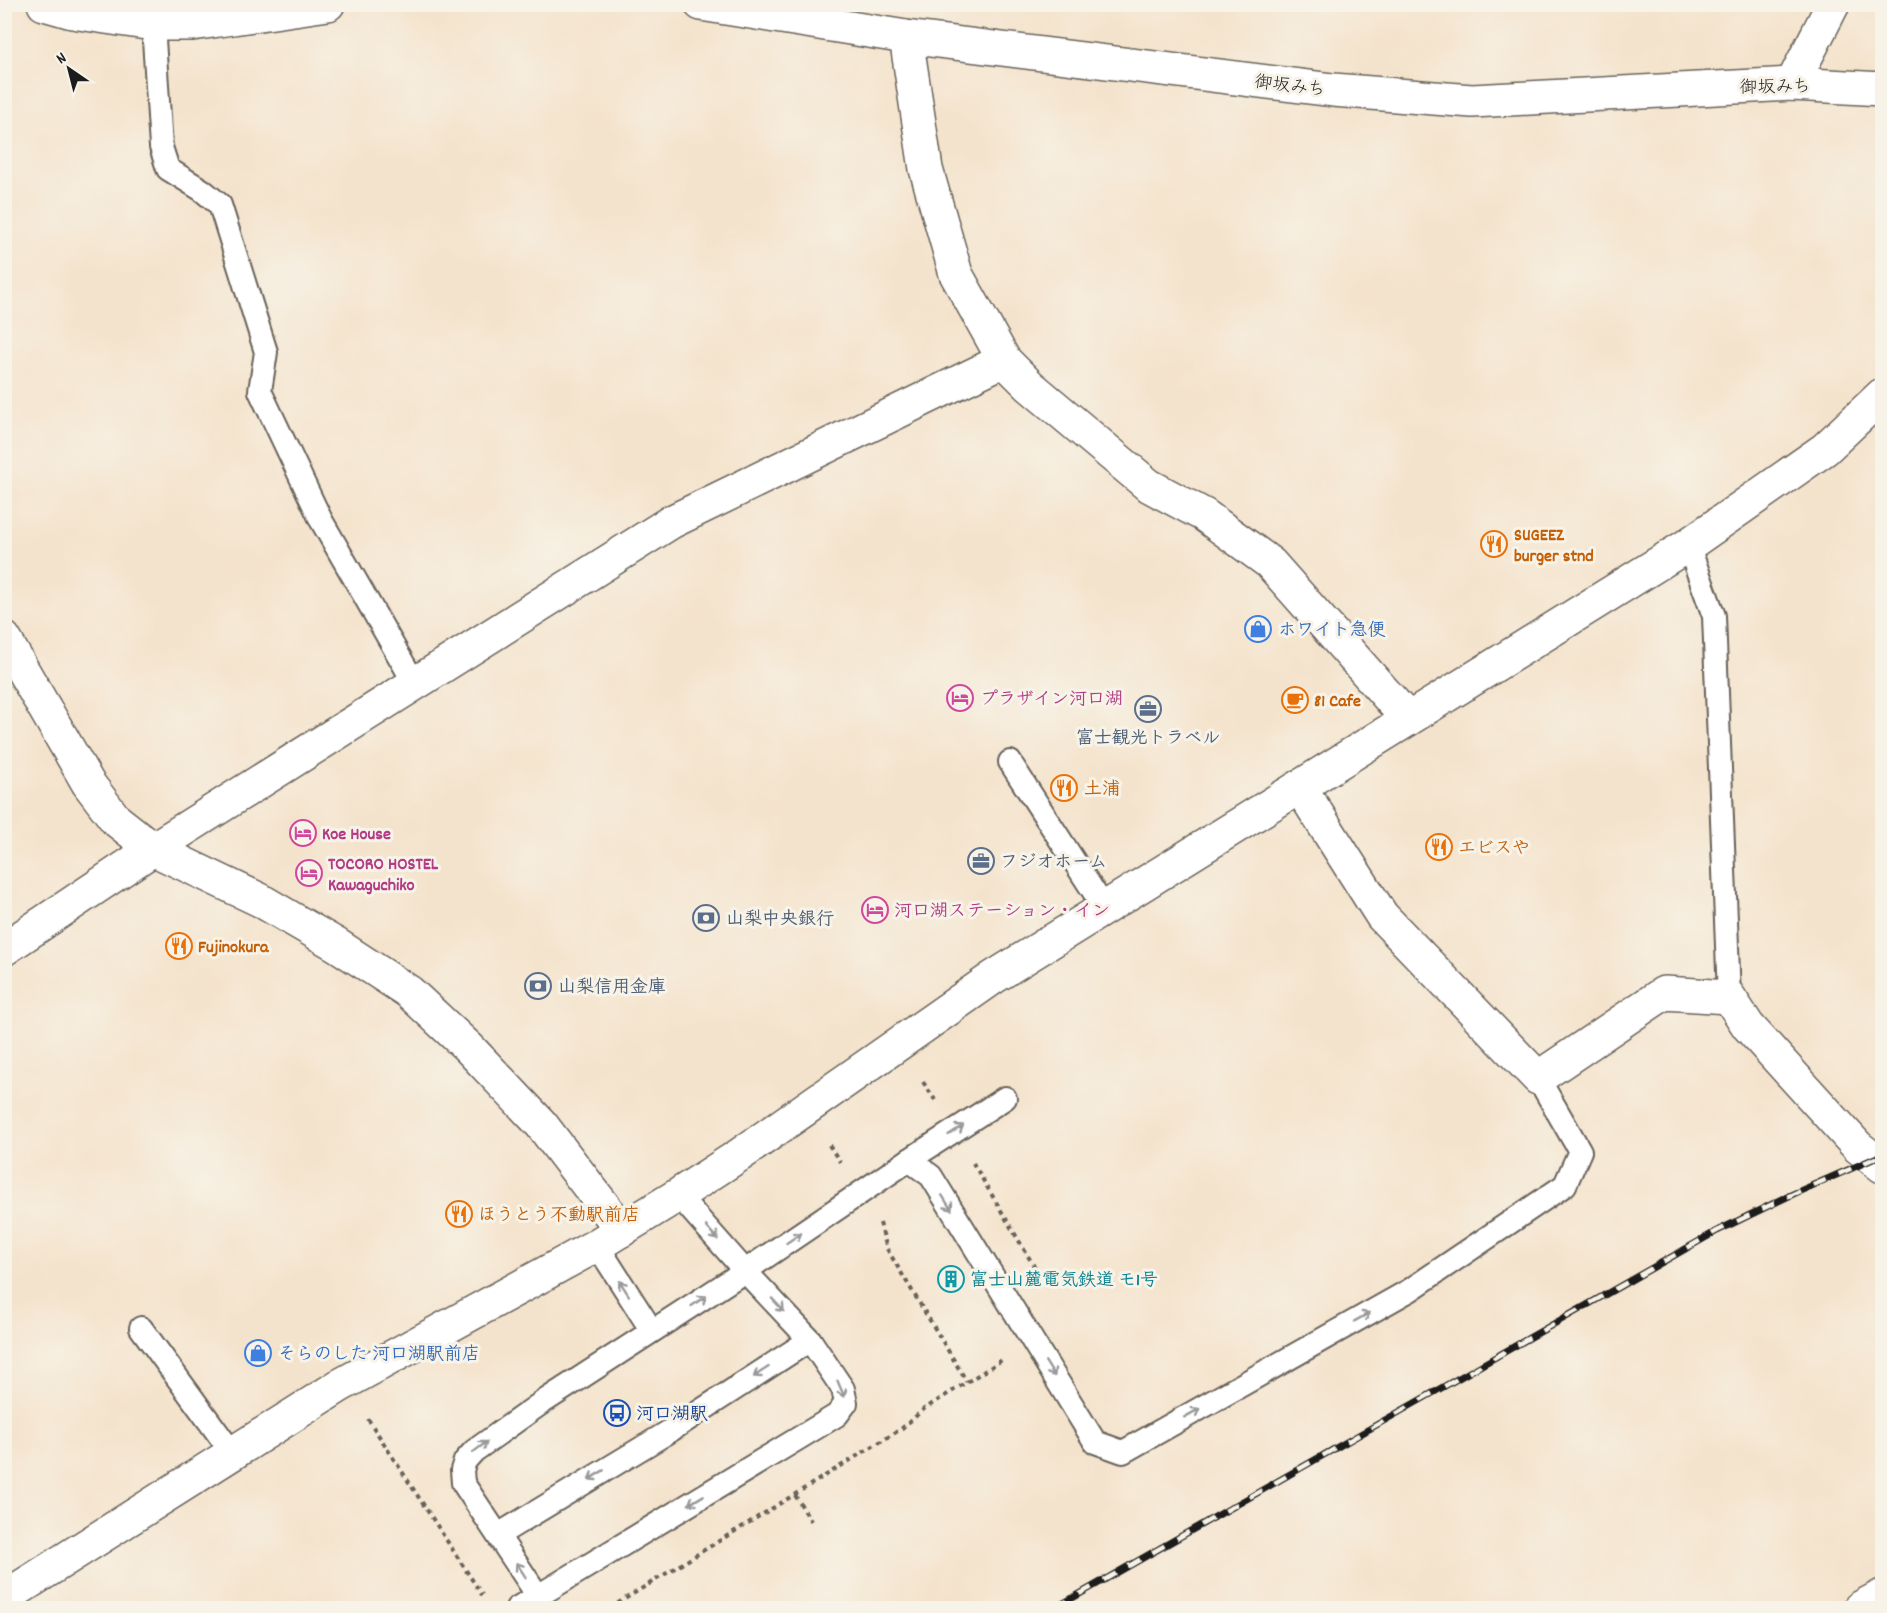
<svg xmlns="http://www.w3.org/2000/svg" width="1887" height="1613" font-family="Dekko,'Klee One',sans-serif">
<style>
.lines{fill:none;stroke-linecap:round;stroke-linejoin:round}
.service-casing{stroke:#68625a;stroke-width:26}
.minor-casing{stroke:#68625a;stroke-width:36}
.tertiary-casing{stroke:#68625a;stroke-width:36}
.trunk-casing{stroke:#68625a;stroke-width:36}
.path{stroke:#68625a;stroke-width:4;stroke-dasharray:4.5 4.5;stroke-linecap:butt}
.service{stroke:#fff;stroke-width:22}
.minor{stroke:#fff;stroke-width:33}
.tertiary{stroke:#fff;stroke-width:33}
.trunk{stroke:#fff;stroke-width:33}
.rail-casing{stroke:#1c1c1c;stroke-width:7}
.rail{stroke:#f7f3e8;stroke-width:4.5;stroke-dasharray:14;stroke-linecap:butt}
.oneway{stroke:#999}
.labels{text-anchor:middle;stroke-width:6;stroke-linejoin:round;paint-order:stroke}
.street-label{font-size:18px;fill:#1c1c1c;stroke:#f7f3e8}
.food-label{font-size:18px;font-weight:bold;fill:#c56008;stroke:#f7f3e8;text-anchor:start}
.shop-label{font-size:18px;font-weight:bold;fill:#366cbe;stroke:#f7f3e8;text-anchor:start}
.hotel-label{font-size:18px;font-weight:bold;fill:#b23c85;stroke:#f7f3e8;text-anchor:start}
.service-label{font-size:18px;font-weight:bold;fill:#4e5e75;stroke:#f7f3e8;text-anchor:start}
.culture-label{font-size:18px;font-weight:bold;fill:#0d838f;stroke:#f7f3e8;text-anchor:start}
.transit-label{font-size:18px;font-weight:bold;fill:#164399;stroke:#f7f3e8;text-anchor:start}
</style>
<rect width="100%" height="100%" fill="#f7f3e8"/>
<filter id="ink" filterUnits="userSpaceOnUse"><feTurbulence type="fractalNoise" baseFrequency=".0167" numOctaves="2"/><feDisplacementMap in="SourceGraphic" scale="12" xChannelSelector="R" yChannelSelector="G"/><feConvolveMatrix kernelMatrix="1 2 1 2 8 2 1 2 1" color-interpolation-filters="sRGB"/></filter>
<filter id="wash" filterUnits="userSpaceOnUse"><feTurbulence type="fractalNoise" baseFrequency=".008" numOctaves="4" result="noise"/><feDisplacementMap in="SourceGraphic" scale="24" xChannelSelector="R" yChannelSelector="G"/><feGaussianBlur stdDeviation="1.35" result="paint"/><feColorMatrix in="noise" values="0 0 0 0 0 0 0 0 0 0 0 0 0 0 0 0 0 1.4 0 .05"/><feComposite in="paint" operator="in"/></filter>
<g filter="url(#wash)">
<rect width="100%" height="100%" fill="#f4e3cc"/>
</g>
<g filter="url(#ink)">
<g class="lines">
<defs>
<g id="service">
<polyline points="153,24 161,147 168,169 202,190 220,205 266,352 260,391 321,520 415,684"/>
<polyline points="1688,545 1714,616 1729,997"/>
<polyline points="1010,762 1105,909"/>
<polyline points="909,1160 931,1176 1095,1442 1123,1452 1410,1290 1565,1185 1580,1151 1538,1078"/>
<polyline points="678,1195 745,1271 810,1340 843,1389 846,1403 837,1415 538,1596 463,1483 462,1470 465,1461 474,1451 540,1404 745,1271 909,1160 1005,1098"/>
<polyline points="597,1245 652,1331"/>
<polyline points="141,1328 233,1454"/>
<polyline points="498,1535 665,1434 810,1340"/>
<polyline points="517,1608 538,1596"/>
</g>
<g id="minor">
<polyline points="1792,84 1833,4"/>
<polyline points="1004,360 1030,386 1148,485 1204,515 1270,563 1408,719"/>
<polyline points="1300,787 1382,916 1538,1078 1664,993 1729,997 1748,1026 1858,1147 1882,1166"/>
<polyline points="4,949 153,849 671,522 1004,360 956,274 926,169 906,37"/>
<polyline points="1860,1608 1882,1596"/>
</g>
<g id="tertiary">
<polyline points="4,638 88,783 116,820 153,849 260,900 337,945 409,992 469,1048 541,1124 622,1230"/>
<polyline points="4,1598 339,1386 597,1245 678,1195 741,1154 994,977 1688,545 1825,449 1882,395"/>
</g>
<g id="trunk">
<polyline points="44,4 72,12 153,24 192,24 328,4"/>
<polyline points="701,4 906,37 1333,90 1472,101 1792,84 1882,89"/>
</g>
</defs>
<use href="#service" class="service-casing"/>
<use href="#minor" class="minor-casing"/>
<use href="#tertiary" class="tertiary-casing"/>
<use href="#trunk" class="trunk-casing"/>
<g class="path">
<polyline points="923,1082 935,1100"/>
<polyline points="829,1145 840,1162"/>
<polyline points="973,1163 1038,1273"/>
<polyline points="880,1223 887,1249 967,1382"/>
<polyline points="368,1419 482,1595"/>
<polyline points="795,1495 811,1521"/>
<polyline points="610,1608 901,1429 924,1409 1002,1360"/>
</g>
<use href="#service" class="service"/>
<use href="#minor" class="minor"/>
<use href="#tertiary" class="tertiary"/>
<use href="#trunk" class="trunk"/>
<defs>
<polyline id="rail" points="1055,1608 1717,1231 1793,1194 1882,1155"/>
</defs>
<use href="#rail" class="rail-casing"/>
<use href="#rail" class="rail"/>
</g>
<defs><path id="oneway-shaft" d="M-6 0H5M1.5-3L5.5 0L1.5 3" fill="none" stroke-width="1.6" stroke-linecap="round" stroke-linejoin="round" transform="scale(1.5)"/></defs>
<g class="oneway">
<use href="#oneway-shaft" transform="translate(956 1130) rotate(-33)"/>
<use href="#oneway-shaft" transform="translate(947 1203) rotate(58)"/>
<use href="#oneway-shaft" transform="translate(712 1233) rotate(49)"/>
<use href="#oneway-shaft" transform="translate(794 1238) rotate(-34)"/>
<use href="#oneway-shaft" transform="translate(624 1288) rotate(-123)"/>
<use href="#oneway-shaft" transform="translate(699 1301) rotate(-33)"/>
<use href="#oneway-shaft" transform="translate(778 1305) rotate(47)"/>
<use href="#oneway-shaft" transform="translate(1362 1317) rotate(-29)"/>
<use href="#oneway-shaft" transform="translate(1050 1369) rotate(58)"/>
<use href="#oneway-shaft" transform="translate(761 1372) rotate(147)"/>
<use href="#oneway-shaft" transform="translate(841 1389) rotate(67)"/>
<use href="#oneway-shaft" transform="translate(1192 1413) rotate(-29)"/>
<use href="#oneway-shaft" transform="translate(480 1447) rotate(-37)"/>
<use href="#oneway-shaft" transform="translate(596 1475) rotate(149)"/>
<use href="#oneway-shaft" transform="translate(696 1500) rotate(149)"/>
<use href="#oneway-shaft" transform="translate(521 1570) rotate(-123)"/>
</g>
</g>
<defs>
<symbol id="restaurant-ring" viewBox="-11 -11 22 22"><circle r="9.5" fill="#f7f3e8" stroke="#e8710a" stroke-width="1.5"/><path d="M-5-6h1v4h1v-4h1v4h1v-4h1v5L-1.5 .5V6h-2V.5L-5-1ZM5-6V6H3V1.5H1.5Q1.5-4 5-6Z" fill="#e8710a"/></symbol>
<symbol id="shop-ring" viewBox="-11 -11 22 22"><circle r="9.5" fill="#f7f3e8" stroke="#3f7fe0" stroke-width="1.5"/><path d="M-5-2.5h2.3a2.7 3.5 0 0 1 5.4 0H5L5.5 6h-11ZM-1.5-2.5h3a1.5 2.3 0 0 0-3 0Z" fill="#3f7fe0"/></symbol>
<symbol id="hotel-ring" viewBox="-11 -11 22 22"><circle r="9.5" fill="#f7f3e8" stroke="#d1479c" stroke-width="1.5"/><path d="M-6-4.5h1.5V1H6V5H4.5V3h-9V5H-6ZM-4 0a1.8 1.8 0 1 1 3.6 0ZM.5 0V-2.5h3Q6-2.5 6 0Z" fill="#d1479c"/></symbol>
<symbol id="cafe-ring" viewBox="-11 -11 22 22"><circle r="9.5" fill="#f7f3e8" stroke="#e8710a" stroke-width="1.5"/><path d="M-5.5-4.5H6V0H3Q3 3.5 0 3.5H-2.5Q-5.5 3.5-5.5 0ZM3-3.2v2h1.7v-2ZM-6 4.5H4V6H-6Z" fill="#e8710a"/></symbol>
<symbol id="office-ring" viewBox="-11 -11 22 22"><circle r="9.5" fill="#f7f3e8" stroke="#5c6f8a" stroke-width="1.5"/><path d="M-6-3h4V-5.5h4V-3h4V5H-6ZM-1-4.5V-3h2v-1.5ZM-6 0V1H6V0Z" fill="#5c6f8a"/></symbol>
<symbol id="bank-ring" viewBox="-11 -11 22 22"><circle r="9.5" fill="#f7f3e8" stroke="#5c6f8a" stroke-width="1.5"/><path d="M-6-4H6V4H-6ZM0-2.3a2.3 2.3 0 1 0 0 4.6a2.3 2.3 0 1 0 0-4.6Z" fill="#5c6f8a"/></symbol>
<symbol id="building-ring" viewBox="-11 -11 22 22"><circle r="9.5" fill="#f7f3e8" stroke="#0f9aa8" stroke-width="1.5"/><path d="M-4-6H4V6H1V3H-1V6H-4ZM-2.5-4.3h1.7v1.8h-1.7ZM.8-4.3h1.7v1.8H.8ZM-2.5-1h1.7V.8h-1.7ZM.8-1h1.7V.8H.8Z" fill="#0f9aa8"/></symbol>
<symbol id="bus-ring" viewBox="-11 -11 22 22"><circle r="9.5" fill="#f7f3e8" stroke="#1a4fb4" stroke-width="1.5"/><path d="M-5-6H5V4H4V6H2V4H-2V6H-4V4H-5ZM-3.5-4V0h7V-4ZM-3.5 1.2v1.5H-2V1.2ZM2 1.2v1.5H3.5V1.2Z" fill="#1a4fb4"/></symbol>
</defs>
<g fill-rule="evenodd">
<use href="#restaurant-ring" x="1479" y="529" width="30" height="30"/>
<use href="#shop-ring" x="1243" y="614" width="30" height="30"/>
<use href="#hotel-ring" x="945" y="683" width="30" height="30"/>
<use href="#cafe-ring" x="1280" y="685" width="30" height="30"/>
<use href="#office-ring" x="1133" y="694" width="30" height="30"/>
<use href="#restaurant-ring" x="1049" y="773" width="30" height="30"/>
<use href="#hotel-ring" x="288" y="818" width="30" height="30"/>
<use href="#restaurant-ring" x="1424" y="832" width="30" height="30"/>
<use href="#office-ring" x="966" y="846" width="30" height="30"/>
<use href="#hotel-ring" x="294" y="858" width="30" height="30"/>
<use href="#hotel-ring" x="860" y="895" width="30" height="30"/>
<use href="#bank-ring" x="691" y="903" width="30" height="30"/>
<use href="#restaurant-ring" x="164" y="931" width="30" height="30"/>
<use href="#bank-ring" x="523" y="971" width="30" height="30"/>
<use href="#restaurant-ring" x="444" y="1199" width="30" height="30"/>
<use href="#building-ring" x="936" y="1264" width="30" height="30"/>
<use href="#shop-ring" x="243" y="1338" width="30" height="30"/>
<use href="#bus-ring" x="602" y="1398" width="30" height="30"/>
</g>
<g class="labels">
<g class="street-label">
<text transform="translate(1290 85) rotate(7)" y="6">御坂みち</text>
<text transform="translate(1775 86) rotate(-1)" y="6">御坂みち</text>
</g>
<g class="food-label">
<text x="1514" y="540">SUGEEZ<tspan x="1514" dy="21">burger stnd</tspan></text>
<text x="1314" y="706">81 Cafe</text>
<text x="1084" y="794">土浦</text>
<text x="1458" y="853">エビスや</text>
<text x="198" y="952">Fujinokura</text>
<text x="478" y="1220">ほうとう不動駅前店</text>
</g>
<g class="shop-label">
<text x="1278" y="635">ホワイト急便</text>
<text x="278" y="1359">そらのした 河口湖駅前店</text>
</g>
<g class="hotel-label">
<text x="980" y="704">プラザイン河口湖</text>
<text x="322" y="839">Koe House</text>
<text x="328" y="869">TOCORO HOSTEL<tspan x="328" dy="21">Kawaguchiko</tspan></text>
<text x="894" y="916">河口湖ステーション・イン</text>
</g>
<g class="service-label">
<text x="1148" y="743" text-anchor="middle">富士観光トラベル</text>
<text x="1000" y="867">フジオホーム</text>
<text x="726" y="924">山梨中央銀行</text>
<text x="558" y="992">山梨信用金庫</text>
</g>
<g class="culture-label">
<text x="970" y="1285">富士山麓電気鉄道 モ1号</text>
</g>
<g class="transit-label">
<text x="636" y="1419">河口湖駅</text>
</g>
</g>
<rect width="1887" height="1613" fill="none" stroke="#f7f3e8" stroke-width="24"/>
<g transform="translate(69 69) rotate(325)" stroke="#f7f3e8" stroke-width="4.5" paint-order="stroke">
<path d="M0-4.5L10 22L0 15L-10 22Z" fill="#1c1c1c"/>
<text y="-9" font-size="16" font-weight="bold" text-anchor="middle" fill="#1c1c1c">N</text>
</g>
</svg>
